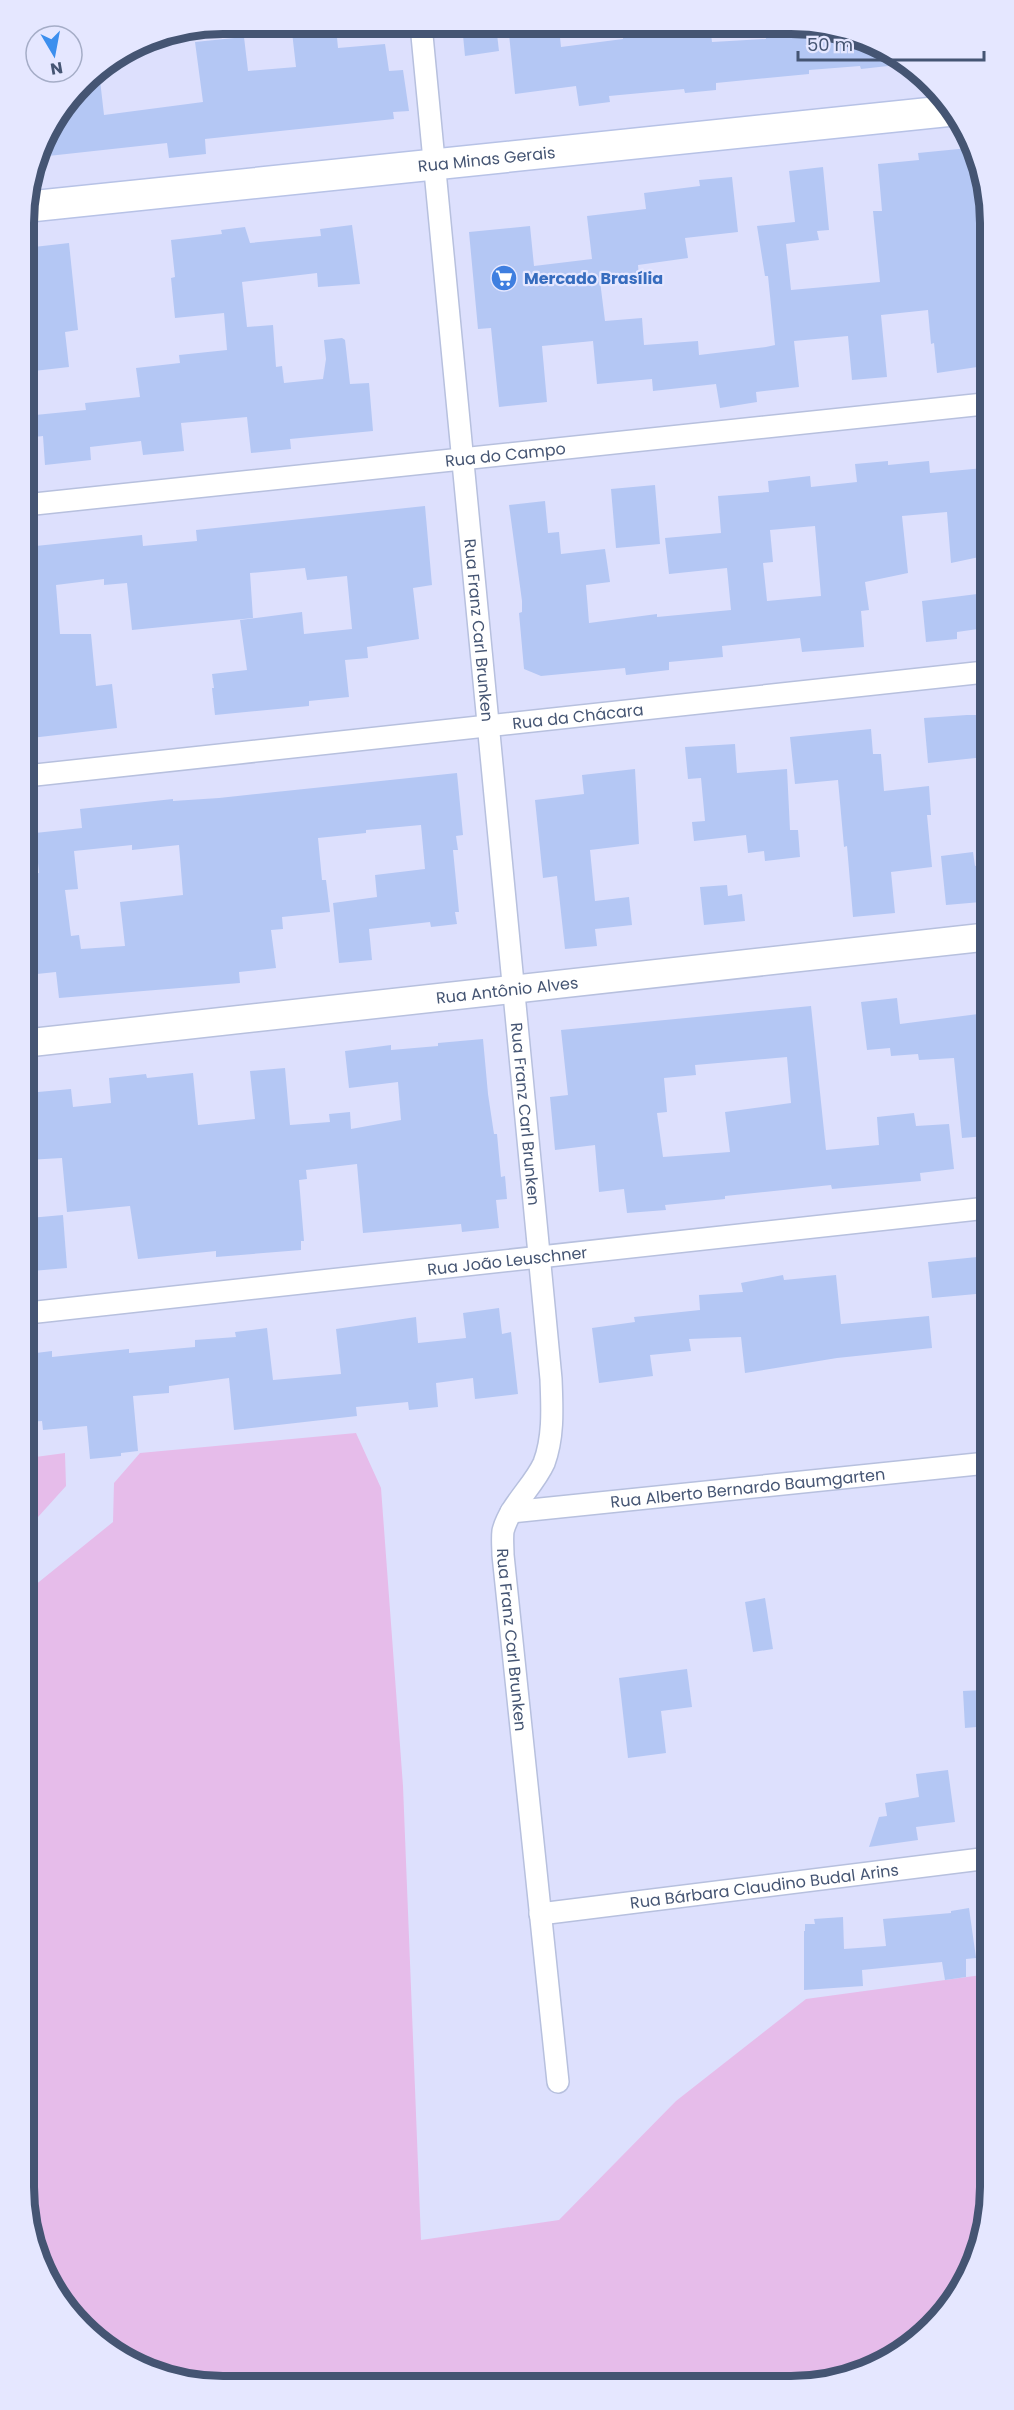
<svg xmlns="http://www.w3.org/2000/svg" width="1014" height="2410" font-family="Poppins,sans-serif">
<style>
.green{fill:#e6bcea}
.building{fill:#b4c7f4;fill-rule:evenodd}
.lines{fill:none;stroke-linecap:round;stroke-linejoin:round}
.minor-casing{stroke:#b7c0de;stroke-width:24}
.tertiary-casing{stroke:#b7c0de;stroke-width:30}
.secondary-casing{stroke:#b7c2e6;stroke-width:33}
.minor{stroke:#fff;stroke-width:21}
.tertiary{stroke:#fff;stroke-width:27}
.secondary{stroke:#fff;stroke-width:30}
.labels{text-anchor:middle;stroke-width:4.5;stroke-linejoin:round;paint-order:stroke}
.street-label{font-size:16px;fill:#455573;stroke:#e5e7ff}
.shop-label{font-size:16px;font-weight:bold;fill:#366cbe;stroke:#e5e7ff;text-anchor:start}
.rim{fill:none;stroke:#455573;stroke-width:8}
</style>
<rect width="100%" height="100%" fill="#dde0fd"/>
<g class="green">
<polygon points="356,1433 381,1488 403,1786 421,2240 559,2220 676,2101 806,1999 989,1974 990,2199 975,2263 949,2308 901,2353 842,2379 185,2382 135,2365 83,2328 31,2238 29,1590 113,1522 114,1483 140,1453"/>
<polygon points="65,1453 66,1486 29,1527 28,1458"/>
</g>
<g class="building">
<polygon points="462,25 496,26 499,51 465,56"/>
<polygon points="336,27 338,48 385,44 389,71 403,70 409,111 393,112 394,119 205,139 206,154 169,158 167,143 39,157 44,136 85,82 100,80 104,115 203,102 195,42 244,37 248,71 296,67 292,32"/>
<polygon points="708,27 710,27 712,42 766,39 765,31 829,28 879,45 906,64 861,69 860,66 809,70 809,74 716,83 716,90 685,93 684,89 609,96 610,102 579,106 576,86 515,94 509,34 559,28 561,47 623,39 623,36"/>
<polygon points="969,148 983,172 984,366 937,373 934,343 931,344 928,310 881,315 887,377 852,380 848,336 794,341 799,387 756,392 757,402 720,408 716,384 653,391 652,379 597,384 593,341 542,346 547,402 499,407 491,328 478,329 469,232 530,226 534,266 592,259 587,216 646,209 644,193 700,186 699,180 732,177 738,232 685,238 688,258 638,265 639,277 600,281 605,321 642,318 644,345 698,341 699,355 766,347 775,345 768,276 765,276 757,226 795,222 789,171 823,167 829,230 817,231 819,240 786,244 791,290 880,282 873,211 882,211 878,164 919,160 918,153"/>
<polygon points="352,225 360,284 318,287 317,273 242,282 247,327 273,325 276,367 282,366 284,383 323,379 326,359 324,340 342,338 345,340 350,384 369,383 373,431 290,439 291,449 251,453 247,417 181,423 184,451 143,455 141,441 90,447 91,460 45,465 43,436 25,438 25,416 86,410 85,403 140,397 136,368 180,363 179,355 227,350 224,313 175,318 171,278 175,277 171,240 222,234 221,230 245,227 250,243 321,236 320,229"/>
<polygon points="69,243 78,330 65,332 69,367 25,372 25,310 27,310 25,248"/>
<path d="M888 461V465L929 461 930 473 984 468V556L951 563 947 512 902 516 908 573 865 582 869 610 861 611 864 647 802 652 800 638 722 646 723 657 669 662V670L626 675 625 668 541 676 524 669 519 613 522 612V601L509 505 545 501 548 533 559 532 561 554 605 549 610 582 586 585 589 623 657 614V617L731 610 727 568 669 574 665 538 721 533 718 496 769 492 768 481 810 476 811 487 857 482 855 464ZM815 526 821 596 767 601 763 563 773 562 770 530Z"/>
<polygon points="655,485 660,544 616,548 611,489"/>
<polygon points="425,506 432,585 413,588 419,639 367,647 368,658 345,660 349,697 309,701 309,706 215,715 212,688 214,688 212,674 247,670 240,620 302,612 304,634 352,629 347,576 307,580 305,568 250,573 253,618 132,630 127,583 104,585 104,579 56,585 60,634 91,634 96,686 112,684 117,728 31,738 26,685 26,547 142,535 143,546 197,541 196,530"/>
<polygon points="985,593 985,628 957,632 957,639 926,642 922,601"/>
<polygon points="967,715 985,715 985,757 928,763 924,718"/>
<polygon points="871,729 873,754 881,754 884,791 929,786 931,815 927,815 932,867 891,872 895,913 853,917 847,846 844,847 838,780 795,784 790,737"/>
<polygon points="735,744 737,773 787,769 790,830 798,830 800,857 765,861 764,851 748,853 746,835 694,841 692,822 705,821 701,778 688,779 685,747"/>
<polygon points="635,769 639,844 590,850 595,901 629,897 632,925 595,929 597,946 565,949 557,876 543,878 535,800 584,794 582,775"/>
<path d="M457 773 463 835 456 836 458 850H453L459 912H455L457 924 431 927 430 922 369 929 372 960 339 963 333 903 377 897 375 875 425 869 421 825 366 830V833L318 838 322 880H326L330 912 282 917 283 929 271 930 276 968 239 972 240 983 59 998 56 972 27 975V874L39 873 35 833 82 828 80 809 173 799V801L219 798ZM132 845V850L179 845 183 895 120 902 125 946 81 949 79 935 71 936 65 890 78 889 74 851Z"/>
<polygon points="973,852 975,866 978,865 981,902 946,905 941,856"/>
<polygon points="727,885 728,896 742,894 745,921 704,925 700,887"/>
<polygon points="897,998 900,1024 986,1013 986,1136 962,1138 954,1058 919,1060 918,1054 891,1056 890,1048 867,1050 861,1002"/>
<path d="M811 1006 826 1150 879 1145 877 1117 914 1113 916 1126 949 1124 954 1169 920 1173 921 1181 832 1189 831 1185 725 1196V1199L665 1205 666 1210 627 1213 624 1189 599 1192 595 1145 555 1150 550 1097 568 1095 561 1030ZM787 1057 791 1103 725 1112 730 1152 663 1157 657 1113 667 1112 664 1078 696 1075 695 1065Z"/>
<polygon points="483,1039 488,1094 494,1134 497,1134 501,1177 505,1176 507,1199 496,1200 499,1228 462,1232 461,1224 363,1233 357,1164 306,1170 307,1179 299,1180 304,1241 301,1241 301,1250 216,1257 216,1251 138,1259 130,1206 67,1212 62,1158 27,1160 27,1093 71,1089 73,1107 111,1103 109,1078 146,1074 147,1078 193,1073 198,1125 255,1119 250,1071 285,1068 290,1125 330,1122 329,1114 350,1112 351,1129 401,1120 398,1082 349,1088 345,1051 391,1045 391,1050 438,1046 438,1043"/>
<polygon points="63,1215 67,1268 32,1271 29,1218"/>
<polygon points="987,1256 987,1293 932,1298 928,1262"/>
<polygon points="783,1275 784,1280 836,1275 841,1324 929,1316 932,1348 837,1358 745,1373 741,1337 689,1339 691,1351 650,1355 653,1376 599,1383 592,1328 635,1322 634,1317 700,1310 699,1295 743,1292 741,1283"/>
<polygon points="499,1308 502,1334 511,1332 518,1394 475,1399 473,1378 436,1383 438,1407 409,1410 408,1402 356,1407 357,1416 234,1430 229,1378 169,1386 169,1393 133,1396 138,1451 121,1453 121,1456 90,1459 87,1426 43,1430 42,1421 28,1422 28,1354 52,1351 52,1357 129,1349 129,1353 195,1347 195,1340 236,1337 235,1332 267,1328 273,1380 341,1374 336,1329 416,1317 418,1343 466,1338 463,1313"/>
<polygon points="765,1598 773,1649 753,1652 745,1602"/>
<polygon points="687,1669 692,1707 661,1711 666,1753 628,1758 619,1678"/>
<polygon points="984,1690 985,1695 988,1694 988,1726 965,1728 963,1691"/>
<polygon points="948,1770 955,1822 916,1827 918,1840 869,1847 879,1817 887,1816 885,1803 919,1797 916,1774"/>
<polygon points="969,1908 976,1958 966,1959 966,1977 945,1980 942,1962 862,1970 863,1986 804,1990 804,1931 805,1931 805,1924 815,1924 814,1919 843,1917 844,1949 886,1946 883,1919 951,1913 951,1911"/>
</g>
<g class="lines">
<defs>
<g id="minor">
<path id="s1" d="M421 25 551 1379C552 1407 554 1436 544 1463 533 1487 510 1505 503 1531 502 1539 503 1548 503 1555L558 2082"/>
<path id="s2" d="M25 505 984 404"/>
<path id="s3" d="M26 776 985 672"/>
<path id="s4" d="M28 1313 987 1208"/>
<path id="s5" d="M511 1512 987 1463"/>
<path id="s6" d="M540 1914 989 1858"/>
</g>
<g id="tertiary">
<path id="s7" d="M27 1043 986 937"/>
</g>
<g id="secondary">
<path id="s8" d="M25 207 948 111"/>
</g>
</defs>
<use href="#minor" class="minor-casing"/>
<use href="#tertiary" class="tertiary-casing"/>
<use href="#secondary" class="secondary-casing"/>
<use href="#minor" class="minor"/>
<use href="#tertiary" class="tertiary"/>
<use href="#secondary" class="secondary"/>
</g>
<defs>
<symbol id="supermarket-disc" viewBox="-11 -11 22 22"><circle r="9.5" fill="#3f7fe0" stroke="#e5e7ff"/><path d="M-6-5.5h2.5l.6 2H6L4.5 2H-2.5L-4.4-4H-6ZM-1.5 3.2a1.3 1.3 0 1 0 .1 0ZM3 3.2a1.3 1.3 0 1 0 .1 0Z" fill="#fff"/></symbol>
</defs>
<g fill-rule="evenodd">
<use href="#supermarket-disc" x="489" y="263" width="30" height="30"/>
</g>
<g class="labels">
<g class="street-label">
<text dy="6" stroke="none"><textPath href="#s8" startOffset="464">Rua Minas Gerais</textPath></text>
<text dy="6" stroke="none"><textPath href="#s2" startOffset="483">Rua do Campo</textPath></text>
<text dy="6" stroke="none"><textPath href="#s1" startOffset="608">Rua Franz Carl Brunken</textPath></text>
<text dy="6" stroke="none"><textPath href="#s3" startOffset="555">Rua da Chácara</textPath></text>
<text dy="6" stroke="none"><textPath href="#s7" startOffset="483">Rua Antônio Alves</textPath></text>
<text dy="6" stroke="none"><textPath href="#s1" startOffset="1094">Rua Franz Carl Brunken</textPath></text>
<text dy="6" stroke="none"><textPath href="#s4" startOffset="482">Rua João Leuschner</textPath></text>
<text dy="6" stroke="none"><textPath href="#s5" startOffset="238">Rua Alberto Bernardo Baumgarten</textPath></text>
<text dy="6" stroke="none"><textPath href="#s1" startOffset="1634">Rua Franz Carl Brunken</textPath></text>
<text dy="6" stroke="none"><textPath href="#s6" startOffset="226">Rua Bárbara Claudino Budal Arins</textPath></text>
</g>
<g class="shop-label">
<text x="524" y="284">Mercado Brasília</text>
</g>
</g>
<path d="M0 0H1014V2410H0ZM223 34H791A189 189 0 0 1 980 223V2187A189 189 0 0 1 791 2376H223A189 189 0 0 1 34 2187V223A189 189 0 0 1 223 34Z" fill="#e5e7ff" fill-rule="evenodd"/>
<path class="rim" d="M223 34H791A189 189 0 0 1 980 223V2187A189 189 0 0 1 791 2376H223A189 189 0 0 1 34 2187V223A189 189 0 0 1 223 34Z"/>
<g transform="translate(54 54) rotate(170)"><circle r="28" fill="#e5e7ff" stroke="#a5adc7" stroke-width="1.5"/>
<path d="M0-4.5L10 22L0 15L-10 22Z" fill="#3c8fee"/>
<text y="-9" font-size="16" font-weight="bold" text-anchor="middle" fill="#455573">N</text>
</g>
<path d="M798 51v9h186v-9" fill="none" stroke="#455573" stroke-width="3"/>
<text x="807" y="51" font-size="18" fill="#455573" stroke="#e5e7ff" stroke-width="4.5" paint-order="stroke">50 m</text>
</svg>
